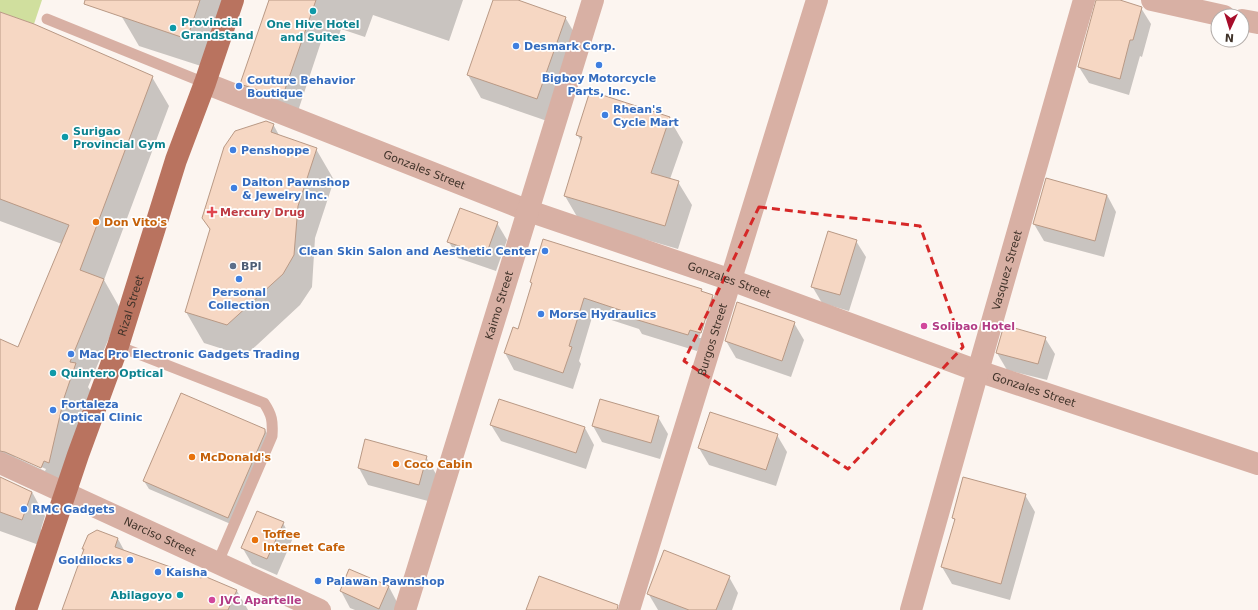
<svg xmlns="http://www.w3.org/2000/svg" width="1258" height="610" font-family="'DejaVu Sans',sans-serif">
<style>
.green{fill:#d0df9e}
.shadow{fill:#0003;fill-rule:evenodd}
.building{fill:#f6d7c3;stroke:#b99985}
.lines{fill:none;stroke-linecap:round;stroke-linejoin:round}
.service{stroke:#d8b0a4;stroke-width:11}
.minor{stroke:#d8b0a4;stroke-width:22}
.tertiary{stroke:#d8b0a4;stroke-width:22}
.primary{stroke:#b9735f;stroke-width:22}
.marked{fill:none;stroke:#d62828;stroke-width:3;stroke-dasharray:8 5;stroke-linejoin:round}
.culture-dot{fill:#0f9aa8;stroke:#fff;stroke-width:1.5}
.shop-dot{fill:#3f7fe0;stroke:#fff;stroke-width:1.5}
.health-dot{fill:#e0444e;stroke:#fff;stroke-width:1.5}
.food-dot{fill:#e8710a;stroke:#fff;stroke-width:1.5}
.service-dot{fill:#5c6f8a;stroke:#fff;stroke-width:1.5}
.hotel-dot{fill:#d1479c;stroke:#fff;stroke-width:1.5}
.labels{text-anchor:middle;stroke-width:3.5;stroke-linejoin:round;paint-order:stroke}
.culture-label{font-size:11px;font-weight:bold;fill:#0d838f;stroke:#fff;text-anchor:start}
.shop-label{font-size:11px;font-weight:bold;fill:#366cbe;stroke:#fff;text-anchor:start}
.street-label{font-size:11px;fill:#40332a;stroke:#fff}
.health-label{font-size:11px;font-weight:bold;fill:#be3a42;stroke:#fff;text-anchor:start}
.food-label{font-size:11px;font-weight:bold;fill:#c56008;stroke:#fff;text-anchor:start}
.service-label{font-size:11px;font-weight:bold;fill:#4e5e75;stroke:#fff;text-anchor:start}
.hotel-label{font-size:11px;font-weight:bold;fill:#b23c85;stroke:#fff;text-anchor:start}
</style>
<rect width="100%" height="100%" fill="#fcf5f0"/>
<polygon class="green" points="0,0 42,0 34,24 0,12"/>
<g class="shadow">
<polygon points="128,0 226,0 204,67 139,46 122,17"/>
<polygon points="269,0 463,0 449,41 373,15 365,37 341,29 337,41 323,36 295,120 254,106 242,83"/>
<polygon points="494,0 515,0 565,17 579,41 550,122 481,98 468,75"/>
<polygon points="1097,0 1115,0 1141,8 1151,24 1142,57 1140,56 1129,95 1089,83 1079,67"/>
<path d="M0 13 152 77 169 106 104 280 121 310 88 387 92 393 66 492 0 460V340L19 349 62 244 0 221ZM15 455 46 469 45 471 15 457Z"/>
<polygon points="669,118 683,142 670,179 678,182 692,205 678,249 579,220 565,196 582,143 577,134"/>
<polygon points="273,124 280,137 316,149 334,180 315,238 312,287 300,305 245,356 204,343 186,312 211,231 203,218"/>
<polygon points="1107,195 1116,212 1104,257 1044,241 1034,224"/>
<polygon points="497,223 507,240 496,271 458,258 449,242"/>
<polygon points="856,241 866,257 849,311 822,303 812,286"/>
<path d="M531 282 701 290 703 292 712 295 722 312 697 351 642 334 639 329 593 314 579 361 581 364 573 389 514 370 505 353 513 328 519 330 533 285ZM709 305H711L701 338H699Z"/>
<polygon points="794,323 804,340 791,377 736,358 726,341"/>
<polygon points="1045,338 1055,354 1047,380 1007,370 997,353"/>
<polygon points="658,417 668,434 660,459 602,442 593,426"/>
<polygon points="491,425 585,428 594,445 586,469 501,441"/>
<polygon points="265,430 270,438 233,525 149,489 144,481"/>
<polygon points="777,435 787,452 776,486 709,465 699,448"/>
<polygon points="426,457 436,474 428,501 368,485 359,468"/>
<polygon points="0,478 32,492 45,516 41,529 43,534 39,545 0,531"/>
<polygon points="1025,495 1035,512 1010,600 952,584 942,567 955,521 953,518"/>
<polygon points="283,523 292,540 277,575 252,564 242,547"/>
<polygon points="118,539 125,552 202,579 204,577 237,591 248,610 66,610 85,551 83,549"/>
<polygon points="350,571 389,587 398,604 396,610 355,610 350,608 341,591"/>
<polygon points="729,577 738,593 732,610 658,610 648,593"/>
</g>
<g class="building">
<polygon points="85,0 200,0 187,39 84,4"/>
<polygon points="269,0 316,0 282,98 240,84"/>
<polygon points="493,0 518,0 566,17 537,99 467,75"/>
<polygon points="1096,0 1120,0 1142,7 1133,40 1130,40 1120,79 1078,67"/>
<polygon points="0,12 34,24 153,76 80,270 104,279 70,362 76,363 64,398 49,463 44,461 41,468 5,452 0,451 0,339 18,347 69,225 0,199"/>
<polygon points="590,91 670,117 651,173 679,181 665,226 564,196 582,137 576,135"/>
<polygon points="266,121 274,124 271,132 317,148 298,206 294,255 283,274 227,325 185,312 210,229 202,218 224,147 235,131"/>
<polygon points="1046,178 1107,195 1095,241 1033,224"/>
<polygon points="460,208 498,222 486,255 447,242"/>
<polygon points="828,231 857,240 840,295 811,287"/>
<polygon points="543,239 702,289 701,291 713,295 701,333 690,330 688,335 631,318 632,314 584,298 569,346 572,347 563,373 504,353 513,327 518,329 532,283 530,282"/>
<polygon points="737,302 795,322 782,361 725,341"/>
<polygon points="1004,325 1046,337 1038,364 996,353"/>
<polygon points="181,393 265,429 265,433 228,518 143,481"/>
<polygon points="499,399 585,427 576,453 490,425"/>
<polygon points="600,399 659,416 651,443 592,426"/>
<polygon points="710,412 778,434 766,470 698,448"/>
<polygon points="365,439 427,456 419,485 358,468"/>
<polygon points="0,477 32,492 22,520 0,512"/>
<polygon points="963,477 1026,494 1001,584 941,567 955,519 952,518"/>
<polygon points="257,511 284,522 267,559 241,548"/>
<polygon points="97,530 118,538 115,547 201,578 204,576 237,590 228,610 62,610 84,549 82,549 88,535"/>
<polygon points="664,550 730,576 716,610 689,610 647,594"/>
<polygon points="349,569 389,586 379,609 340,591"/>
<polygon points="539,576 618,605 617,610 526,610"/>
</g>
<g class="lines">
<g class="service">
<polyline points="47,19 205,83"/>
<path d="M118 346 264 403C272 415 273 421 272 436L218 562"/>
</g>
<g class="minor">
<polyline points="1152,0 1224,16"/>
<polyline points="1242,20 1258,23"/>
<path id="s1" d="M205 83 529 211 731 280 978 371 1258 464"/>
<path id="s2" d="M405 610 593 0"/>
<path id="s3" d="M629 610 817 0"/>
<path id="s4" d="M911 610 978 371 1084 0"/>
</g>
<path class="tertiary" id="s5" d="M0 463 320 610"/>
<path class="primary" id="s6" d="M26 610 78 455 118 346 176 160 205 83 233 0"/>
</g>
<path class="marked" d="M759 207 920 226 963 347 848 469 684 361Z"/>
<g class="culture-dot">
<circle cx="313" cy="11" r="4"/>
<circle cx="173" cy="28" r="4"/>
<circle cx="65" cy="137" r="4"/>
<circle cx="53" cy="373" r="4"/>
<circle cx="180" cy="595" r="4"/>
</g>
<g class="shop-dot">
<circle cx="516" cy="46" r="4"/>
<circle cx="599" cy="65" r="4"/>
<circle cx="239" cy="86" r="4"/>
<circle cx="605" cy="115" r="4"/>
<circle cx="233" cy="150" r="4"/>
<circle cx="234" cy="188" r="4"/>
<circle cx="545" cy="251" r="4"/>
<circle cx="239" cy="279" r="4"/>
<circle cx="541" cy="314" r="4"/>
<circle cx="71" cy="354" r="4"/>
<circle cx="53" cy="410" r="4"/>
<circle cx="24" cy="509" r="4"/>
<circle cx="130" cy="560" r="4"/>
<circle cx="158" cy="572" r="4"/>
<circle cx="318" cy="581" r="4"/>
</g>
<path class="health-dot" d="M210 206h4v4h4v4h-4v4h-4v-4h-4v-4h4z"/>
<g class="food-dot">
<circle cx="96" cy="222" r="4"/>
<circle cx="192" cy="457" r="4"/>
<circle cx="396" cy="464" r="4"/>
<circle cx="255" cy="540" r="4"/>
</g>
<circle class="service-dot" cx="233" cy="266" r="4"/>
<g class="hotel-dot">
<circle cx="924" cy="326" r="4"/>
<circle cx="212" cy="600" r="4"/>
</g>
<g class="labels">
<g class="culture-label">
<text x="181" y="26">Provincial<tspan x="181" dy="13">Grandstand</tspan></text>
<text x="313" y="28" text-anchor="middle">One Hive Hotel<tspan x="313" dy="13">and Suites</tspan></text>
<text x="73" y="135">Surigao<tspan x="73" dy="13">Provincial Gym</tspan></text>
<text x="61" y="377">Quintero Optical</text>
<text x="172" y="599" text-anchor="end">Abilagoyo</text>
</g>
<g class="shop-label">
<text x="524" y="50">Desmark Corp.</text>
<text x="599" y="82" text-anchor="middle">Bigboy Motorcycle<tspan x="599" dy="13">Parts, Inc.</tspan></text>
<text x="247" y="84">Couture Behavior<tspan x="247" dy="13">Boutique</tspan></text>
<text x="613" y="113">Rhean's<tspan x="613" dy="13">Cycle Mart</tspan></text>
<text x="241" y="154">Penshoppe</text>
<text x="242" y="186">Dalton Pawnshop<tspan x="242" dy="13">&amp; Jewelry Inc.</tspan></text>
<text x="537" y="255" text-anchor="end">Clean Skin Salon and Aesthetic Center</text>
<text x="239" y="296" text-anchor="middle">Personal<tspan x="239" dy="13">Collection</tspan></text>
<text x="549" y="318">Morse Hydraulics</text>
<text x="79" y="358">Mac Pro Electronic Gadgets Trading</text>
<text x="61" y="408">Fortaleza<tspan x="61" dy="13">Optical Clinic</tspan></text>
<text x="32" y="513">RMC Gadgets</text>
<text x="122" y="564" text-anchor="end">Goldilocks</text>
<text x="166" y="576">Kaisha</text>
<text x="326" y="585">Palawan Pawnshop</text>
</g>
<g class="street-label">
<text dy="4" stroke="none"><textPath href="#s1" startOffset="236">Gonzales Street</textPath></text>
<text dy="4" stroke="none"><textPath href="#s4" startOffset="353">Vasquez Street</textPath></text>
<text dy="4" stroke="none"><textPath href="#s1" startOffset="560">Gonzales Street</textPath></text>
<text dy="4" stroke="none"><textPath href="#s6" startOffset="322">Rizal Street</textPath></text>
<text dy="4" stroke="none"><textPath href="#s2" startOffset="319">Kaimo Street</textPath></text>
<text dy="4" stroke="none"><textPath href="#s3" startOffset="283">Burgos Street</textPath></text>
<text dy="4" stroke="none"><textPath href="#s1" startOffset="884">Gonzales Street</textPath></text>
<text dy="4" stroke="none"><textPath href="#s5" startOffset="176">Narciso Street</textPath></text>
</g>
<g class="health-label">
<text x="220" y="216">Mercury Drug</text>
</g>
<g class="food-label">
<text x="104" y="226">Don Vito's</text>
<text x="200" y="461">McDonald's</text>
<text x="404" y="468">Coco Cabin</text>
<text x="263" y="538">Toffee<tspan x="263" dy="13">Internet Cafe</tspan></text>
</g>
<g class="service-label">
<text x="241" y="270">BPI</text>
</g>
<g class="hotel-label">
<text x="932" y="330">Solibao Hotel</text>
<text x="220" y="604">JVC Apartelle</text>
</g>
</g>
<g transform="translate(1230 28) rotate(184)"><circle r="19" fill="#ffffff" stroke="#b3adaa"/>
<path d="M0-3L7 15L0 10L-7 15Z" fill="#a70d2b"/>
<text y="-6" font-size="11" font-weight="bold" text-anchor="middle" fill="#40332a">N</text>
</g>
</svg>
